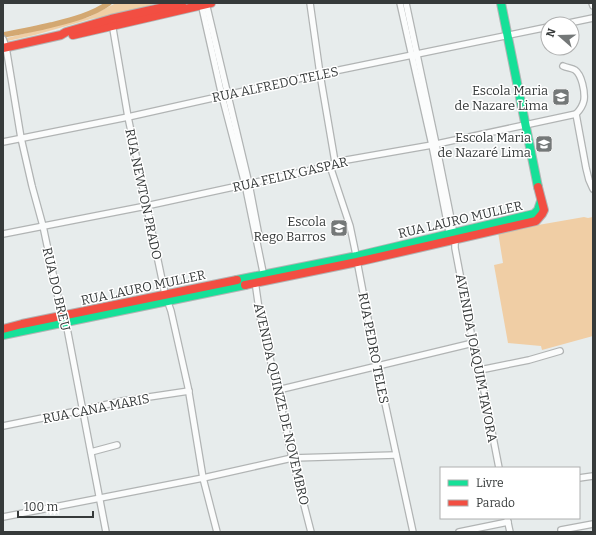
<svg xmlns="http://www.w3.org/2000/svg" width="596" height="535" font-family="Bitter,serif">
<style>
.green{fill:#f0cea5}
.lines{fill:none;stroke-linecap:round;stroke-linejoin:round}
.canal{stroke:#d3a872;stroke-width:5.5}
.street-casing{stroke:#b1b4b4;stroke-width:8}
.fast-casing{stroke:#b1b4b4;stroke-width:10}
.jam-casing{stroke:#b1b4b4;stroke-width:10}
.street{stroke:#fbfcfc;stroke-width:5.5}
.fast{stroke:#16e098;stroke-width:8}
.jam{stroke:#f24e42;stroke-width:8}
.labels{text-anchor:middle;stroke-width:3;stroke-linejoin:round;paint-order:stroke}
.street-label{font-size:13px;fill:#363a3a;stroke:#fff}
.poi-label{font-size:13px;fill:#363a3a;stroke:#fff;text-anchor:end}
</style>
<rect width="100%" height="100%" fill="#e7ecec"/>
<g class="green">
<polygon points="116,3 158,3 114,15 91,19 35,35 3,42 3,39 89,17"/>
<polygon points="584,217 588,218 593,217 593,336 542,350 541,346 508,343 494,265 503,263 498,232"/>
</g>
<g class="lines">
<path class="canal" d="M3 35C19 32 35 29 51 25 71 20 92 15 109 3"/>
<defs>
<g id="street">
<polyline points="201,3 222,96 245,184 264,277"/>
<polyline points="206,3 249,184 259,236"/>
<polyline points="310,3 320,74 335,162"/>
<polyline points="400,3 432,145 450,237"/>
<polyline points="406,3 436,144 455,239 455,248 473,343 480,370 499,468"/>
<polyline points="592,3 593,6"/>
<polyline points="112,23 128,117 165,294 171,311 188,387 203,478 217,532"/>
<polyline points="564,24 593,18"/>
<polyline points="3,39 6,47 21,138 32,186 43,226 62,316 65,322 67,328 106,532"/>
<path d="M563 66C567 68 572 68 575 70 582 75 585 92 584 100 583 105 580 110 576 114L586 168 589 180 593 189"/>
<polyline points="3,142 128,117 320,74 548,27"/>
<polyline points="330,166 350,226 355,250 377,366 413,532"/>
<polyline points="3,234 146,206 330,166 335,162 432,145 576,114"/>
<polyline points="255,281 261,323 278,390 292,458 311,532"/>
<polyline points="480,370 529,360 560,351"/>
<polyline points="278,390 473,343"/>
<polyline points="3,426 82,410 122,401 189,391"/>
<polyline points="91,452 117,445"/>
<polyline points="579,478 593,476"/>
<polyline points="3,517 203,478 292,458 396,455"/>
<polyline points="507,518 510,532"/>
<polyline points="561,530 593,524"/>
<polyline points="459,532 508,522"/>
</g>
<g id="fast">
<polyline points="501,3 538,187"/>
<polyline points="237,280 357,256 534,214 538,210 541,201"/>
<polyline points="3,335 245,285"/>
</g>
<g id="jam">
<polyline points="73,35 211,3"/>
<polyline points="3,48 61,35 66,32 111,19 182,3"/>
<polyline points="245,285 357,262 536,221 542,214 544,210 538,187"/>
<polyline points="3,329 22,324 237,280"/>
</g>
</defs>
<use href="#street" class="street-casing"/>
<use href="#fast" class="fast-casing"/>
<use href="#jam" class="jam-casing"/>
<use href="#street" class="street"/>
<use href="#fast" class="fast"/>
<use href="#jam" class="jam"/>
</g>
<defs>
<symbol id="school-square" viewBox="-11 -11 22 22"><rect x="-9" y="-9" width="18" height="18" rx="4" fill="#747878" stroke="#fff"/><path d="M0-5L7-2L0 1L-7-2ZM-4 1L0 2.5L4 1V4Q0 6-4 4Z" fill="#fff"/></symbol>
</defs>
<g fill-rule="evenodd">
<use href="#school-square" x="551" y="87" width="20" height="20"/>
<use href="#school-square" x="534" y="134" width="20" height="20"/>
<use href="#school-square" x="329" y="218" width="20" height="20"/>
</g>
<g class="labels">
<g class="street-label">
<text transform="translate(275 84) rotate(-12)" y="5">RUA ALFREDO TELES</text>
<text transform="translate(290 174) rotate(-13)" y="5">RUA FELIX GASPAR</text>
<text transform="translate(144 194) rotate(78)" y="5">RUA NEWTON PRADO</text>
<text transform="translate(460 219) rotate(-13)" y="5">RUA LAURO MULLER</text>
<text transform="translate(143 287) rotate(-12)" y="5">RUA LAURO MULLER</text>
<text transform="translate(57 289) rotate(77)" y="5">RUA DO BREU</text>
<text transform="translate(374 348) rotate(79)" y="5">RUA PEDRO TELES</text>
<text transform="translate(477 358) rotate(79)" y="5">AVENIDA JOAQUIM TAVORA</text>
<text transform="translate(282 404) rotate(77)" y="5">AVENIDA QUINZE DE NOVEMBRO</text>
<text transform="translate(96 408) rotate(-11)" y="5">RUA CANA MARIS</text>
</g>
<g class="poi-label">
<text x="548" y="95">Escola Maria<tspan x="548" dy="15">de Nazare Lima</tspan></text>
<text x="531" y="142">Escola Maria<tspan x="531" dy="15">de Nazaré Lima</tspan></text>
<text x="326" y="226">Escola<tspan x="326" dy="15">Rego Barros</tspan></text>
</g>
</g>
<rect width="596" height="535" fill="none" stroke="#363a3a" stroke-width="8"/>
<rect x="440" y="467" width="140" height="52" fill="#ffffff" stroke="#afb0b0"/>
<rect x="448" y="480" width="20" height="6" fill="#16e098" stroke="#afb0b0"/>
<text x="476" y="487" font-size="12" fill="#363a3a">Livre</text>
<rect x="448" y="500" width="20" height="6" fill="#f24e42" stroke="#afb0b0"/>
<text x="476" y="507" font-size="12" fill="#363a3a">Parado</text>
<g transform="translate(560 36) rotate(290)"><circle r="19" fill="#ffffff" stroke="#afb0b0"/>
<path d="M0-3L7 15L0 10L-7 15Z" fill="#747878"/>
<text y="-6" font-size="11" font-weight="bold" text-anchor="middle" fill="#363a3a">N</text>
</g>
<path d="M18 511v6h75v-6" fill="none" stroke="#363a3a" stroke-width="2"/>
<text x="24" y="511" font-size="12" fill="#363a3a" stroke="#ffffff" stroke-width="3" paint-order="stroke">100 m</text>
</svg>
